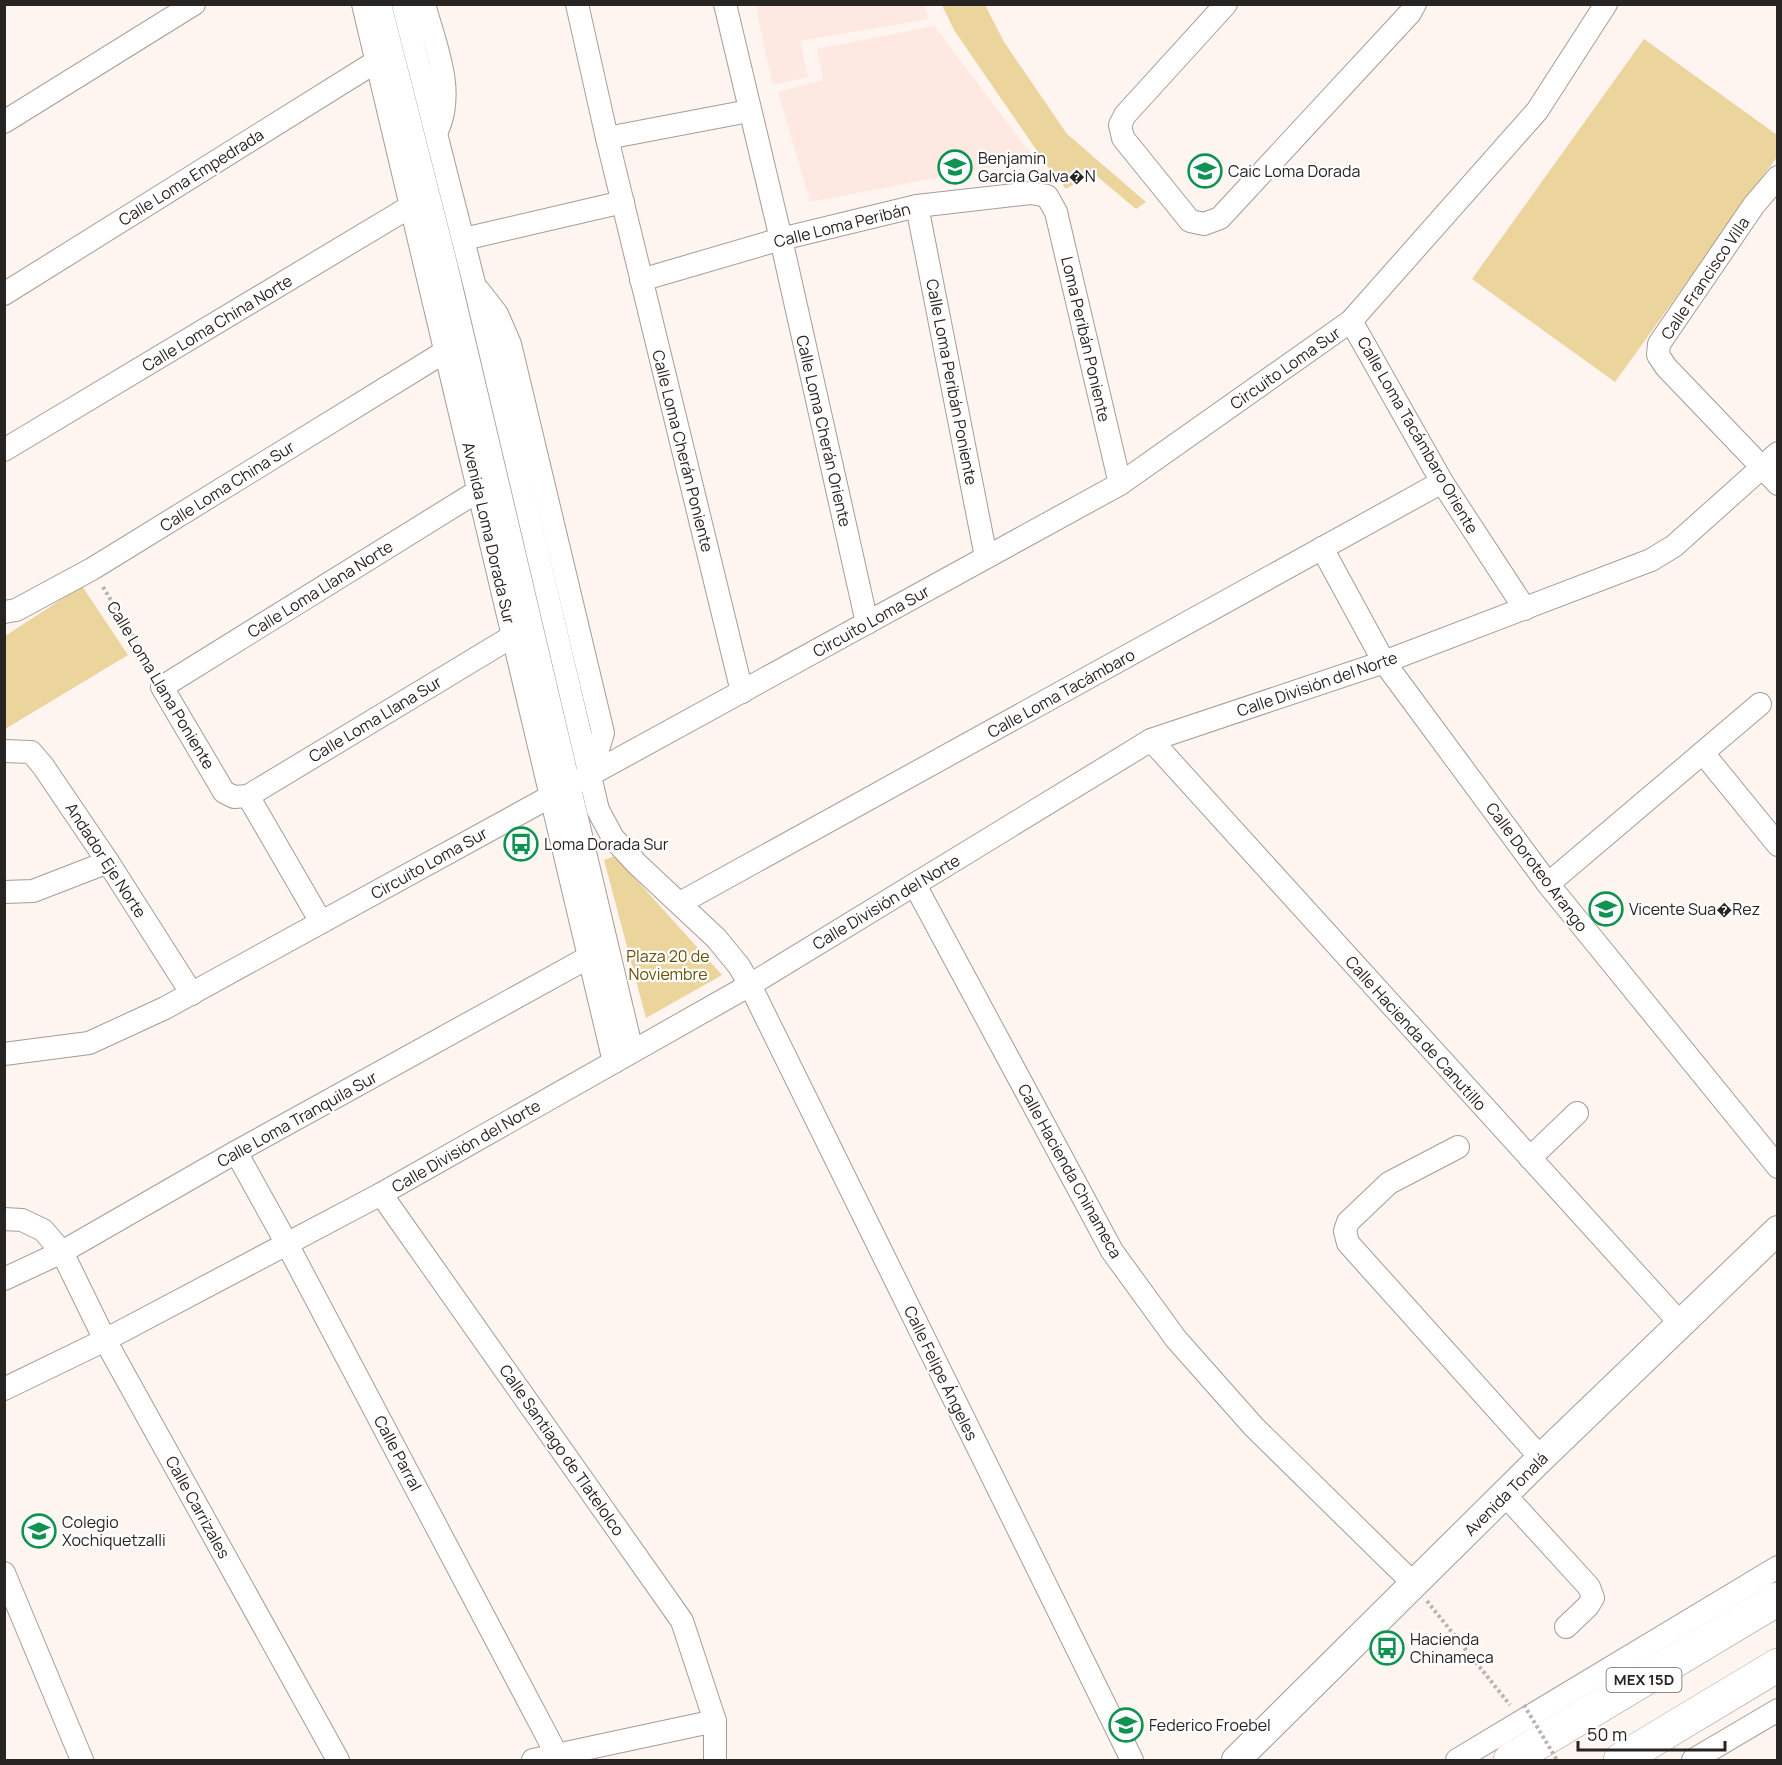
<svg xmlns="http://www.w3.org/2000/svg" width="1782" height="1765" font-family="Manrope,sans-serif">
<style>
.built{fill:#fde9e1}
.green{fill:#ecd49d}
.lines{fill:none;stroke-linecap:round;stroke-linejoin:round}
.minor-casing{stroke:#a79c97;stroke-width:24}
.major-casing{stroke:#a79c97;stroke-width:30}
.highway-casing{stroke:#a79c97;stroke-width:34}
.path{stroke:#bcb3b0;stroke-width:4;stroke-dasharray:3 3;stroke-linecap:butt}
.minor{stroke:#fff;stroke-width:22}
.major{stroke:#fff;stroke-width:28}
.highway{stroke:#fff;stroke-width:33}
.path-bridge{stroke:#bcb3b0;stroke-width:4;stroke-dasharray:3 3;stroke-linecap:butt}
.labels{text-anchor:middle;stroke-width:4.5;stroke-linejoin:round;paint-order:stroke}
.shield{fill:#fff;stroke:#686664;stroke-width:1.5}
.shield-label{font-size:15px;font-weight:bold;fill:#282422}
.poi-label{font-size:16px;fill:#282422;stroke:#fff;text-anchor:start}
.street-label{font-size:16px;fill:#282422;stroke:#fff}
.park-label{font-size:16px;fill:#695108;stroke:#fff}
</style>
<rect width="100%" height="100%" fill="#fef4f0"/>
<g class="built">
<polygon points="756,5 924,5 928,19 800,41 808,77 773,85 764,47"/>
<polygon points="934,26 1035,159 810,202 778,92 823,80 817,49"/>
</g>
<g class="green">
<polygon points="942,5 985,5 1004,42 1067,134 1146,202 1136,209 1093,173 1066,189 1048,167 954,30"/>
<polygon points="1644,39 1777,135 1777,157 1615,382 1472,279"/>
<polygon points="82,586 128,655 5,729 5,636"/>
<polygon points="615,856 722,975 646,1018 604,860"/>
</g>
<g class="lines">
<defs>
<g id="minor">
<polyline points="363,4 614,1062"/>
<polyline points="380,4 445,260 632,1051"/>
<polyline points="403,4 475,287 598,810 613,838 637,864 716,938 739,966 750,985 1132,1760"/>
<path d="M424 4C435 45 456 91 437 131"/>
<polyline points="577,4 607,138 742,692"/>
<polyline points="725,4 781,239 867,623"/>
<polyline points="1226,4 1125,115 1120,125 1123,138 1190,221 1204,224 1220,218 1410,13 1415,4"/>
<polyline points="4,122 194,4"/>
<polyline points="607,138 749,111"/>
<polyline points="1778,177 1754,205 1659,344 1658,355 1666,367 1778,484"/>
<polyline points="917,206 986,557"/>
<polyline points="464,239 623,202"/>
<polyline points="641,280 781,239 917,206 1031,193 1047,196 1056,212 1120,484"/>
<polyline points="480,292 497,314 510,344 603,733 591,772"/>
<polyline points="4,294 377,61"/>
<polyline points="1351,321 1442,482 1525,609"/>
<polyline points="4,450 423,199"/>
<polyline points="478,491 162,687 224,792 234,797 248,796 513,636"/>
<polyline points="1322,548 1384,662 1548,884 1778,1167"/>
<polyline points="4,612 16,610 92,569 446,351"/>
<polyline points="1151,740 1681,1324"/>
<polyline points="4,751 31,752 43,766 108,862 192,994"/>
<polyline points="1703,753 1778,845"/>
<polyline points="248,796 321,922"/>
<polyline points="1548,884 1760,704"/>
<polyline points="915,885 1112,1251 1176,1339 1254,1427 1415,1585"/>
<polyline points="4,892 33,891 108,862"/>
<polyline points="680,903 1442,482"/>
<polyline points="4,1054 89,1043 165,1008 1120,484 1351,321 1537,111 1606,4"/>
<polyline points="1458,1147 1389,1183 1348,1222 1345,1231 1348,1243 1541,1458"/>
<polyline points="236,1152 287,1244 557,1755"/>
<polyline points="1530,1158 1577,1113"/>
<polyline points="381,1194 682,1621 715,1721 715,1760"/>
<polyline points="4,1219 22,1220 43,1230 62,1252 105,1340 338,1760"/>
<polyline points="4,1279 62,1252 236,1152 589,957"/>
<polyline points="4,1389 105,1340 381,1194 750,985 1151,740 1384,662 1651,560 1674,546 1778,453"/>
<polyline points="1505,1495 1589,1587 1593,1598 1588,1606 1566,1627"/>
<polyline points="4,1573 82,1760"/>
<polyline points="533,1760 715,1721"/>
<polyline points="1457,1760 1778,1567"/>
<polyline points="1693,1760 1778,1710"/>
</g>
<polyline id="major" points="1236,1760 1541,1458 1778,1230"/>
<g id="highway">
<polyline points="1510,1760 1778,1599"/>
<polyline points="1620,1760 1778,1665"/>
</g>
</defs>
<use href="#minor" class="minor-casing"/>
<use href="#major" class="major-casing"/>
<use href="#highway" class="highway-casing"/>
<g class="path">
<polyline points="103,587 153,670"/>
<polyline points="1427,1601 1510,1705"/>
</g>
<use href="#minor" class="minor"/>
<use href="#major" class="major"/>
<use href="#highway" class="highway"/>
<polyline class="path-bridge" points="1524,1705 1557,1760"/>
</g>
<defs>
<symbol id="school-ring" viewBox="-11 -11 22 22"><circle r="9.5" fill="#fff" stroke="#0f9351" stroke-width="1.5"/><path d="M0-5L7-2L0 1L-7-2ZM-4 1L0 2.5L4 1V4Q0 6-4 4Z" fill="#0f9351"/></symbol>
<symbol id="bus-ring" viewBox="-11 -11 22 22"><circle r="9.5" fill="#fff" stroke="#0f9351" stroke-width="1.5"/><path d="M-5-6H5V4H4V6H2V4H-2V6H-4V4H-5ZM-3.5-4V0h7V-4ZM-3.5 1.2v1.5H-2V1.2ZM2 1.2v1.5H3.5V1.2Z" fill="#0f9351"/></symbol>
</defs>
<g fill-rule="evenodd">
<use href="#school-ring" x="936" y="148" width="38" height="38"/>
<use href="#school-ring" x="1186" y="152" width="38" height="38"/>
<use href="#bus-ring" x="502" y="825" width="38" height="38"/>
<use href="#school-ring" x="1587" y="890" width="38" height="38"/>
<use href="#school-ring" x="20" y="1512" width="38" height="38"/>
<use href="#bus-ring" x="1368" y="1629" width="38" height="38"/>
<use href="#school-ring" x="1107" y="1706" width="38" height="38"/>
</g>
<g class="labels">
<rect class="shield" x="1606.5" y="1668" width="75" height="24" rx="4.5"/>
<g class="shield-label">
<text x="1644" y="1685">MEX 15D</text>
</g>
<g class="poi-label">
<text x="978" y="164">Benjamin<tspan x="978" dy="18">Garcia Galva�N</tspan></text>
<text x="1228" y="177">Caic Loma Dorada</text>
<text x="544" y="850">Loma Dorada Sur</text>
<text x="1629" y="915">Vicente Sua�Rez</text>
<text x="62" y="1528">Colegio<tspan x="62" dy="18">Xochiquetzalli</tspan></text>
<text x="1410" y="1645">Hacienda<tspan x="1410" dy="18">Chinameca</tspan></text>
<text x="1149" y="1731">Federico Froebel</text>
</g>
<g class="street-label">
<text transform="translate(191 177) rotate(-32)" y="6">Calle Loma Empedrada</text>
<text transform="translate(842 225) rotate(-14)" y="6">Calle Loma Peribán</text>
<text transform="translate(1705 278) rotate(-56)" y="6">Calle Francisco Villa</text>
<text transform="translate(217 323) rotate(-31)" y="6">Calle Loma China Norte</text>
<text transform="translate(1086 339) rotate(77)" y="6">Loma Peribán Poniente</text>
<text transform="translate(1285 368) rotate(-35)" y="6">Circuito Loma Sur</text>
<text transform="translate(952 382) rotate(79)" y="6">Calle Loma Peribán Poniente</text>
<text transform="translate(824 431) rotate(77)" y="6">Calle Loma Cherán Oriente</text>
<text transform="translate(1418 435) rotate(60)" y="6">Calle Loma Tacámbaro Oriente</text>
<text transform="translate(683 451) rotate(76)" y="6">Calle Loma Cherán Poniente</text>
<text transform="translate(227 486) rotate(-32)" y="6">Calle Loma China Sur</text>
<text transform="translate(489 533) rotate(77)" y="6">Avenida Loma Dorada Sur</text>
<text transform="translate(320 589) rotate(-32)" y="6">Calle Loma Llana Norte</text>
<text transform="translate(871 621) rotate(-29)" y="6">Circuito Loma Sur</text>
<text transform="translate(1317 684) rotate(-19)" y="6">Calle División del Norte</text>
<text transform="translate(161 685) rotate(59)" y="6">Calle Loma Llana Poniente</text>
<text transform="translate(1061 693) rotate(-29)" y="6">Calle Loma Tacámbaro</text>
<text transform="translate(375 719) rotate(-31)" y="6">Calle Loma Llana Sur</text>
<text transform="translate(106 860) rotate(57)" y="6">Andador Eje Norte</text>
<text transform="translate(429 863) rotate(-29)" y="6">Circuito Loma Sur</text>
<text transform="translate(1537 867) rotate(53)" y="6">Calle Doroteo Arango</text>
<text transform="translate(886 902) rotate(-31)" y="6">Calle División del Norte</text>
<text transform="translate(1416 1033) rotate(48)" y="6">Calle Hacienda de Canutillo</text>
<text transform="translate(297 1119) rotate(-29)" y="6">Calle Loma Tranquila Sur</text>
<text transform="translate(466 1146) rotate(-30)" y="6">Calle División del Norte</text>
<text transform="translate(1070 1171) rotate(61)" y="6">Calle Hacienda Chinameca</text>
<text transform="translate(941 1373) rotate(64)" y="6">Calle Felipe Ángeles</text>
<text transform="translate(562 1450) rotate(55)" y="6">Calle Santiago de Tlatelolco</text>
<text transform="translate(398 1453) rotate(62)" y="6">Calle Parral</text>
<text transform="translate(1506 1494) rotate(-45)" y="6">Avenida Tonalá</text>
<text transform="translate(198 1507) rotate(61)" y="6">Calle Carrizales</text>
</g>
<g class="park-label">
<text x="668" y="962">Plaza 20 de<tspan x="668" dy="18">Noviembre</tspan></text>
</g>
</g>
<rect width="1782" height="1765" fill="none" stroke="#282422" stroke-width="12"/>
<path d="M1578 1741v9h147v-9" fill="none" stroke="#282422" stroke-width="3"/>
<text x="1587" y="1741" font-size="18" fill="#282422" stroke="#ffffff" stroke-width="4.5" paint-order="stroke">50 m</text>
</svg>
